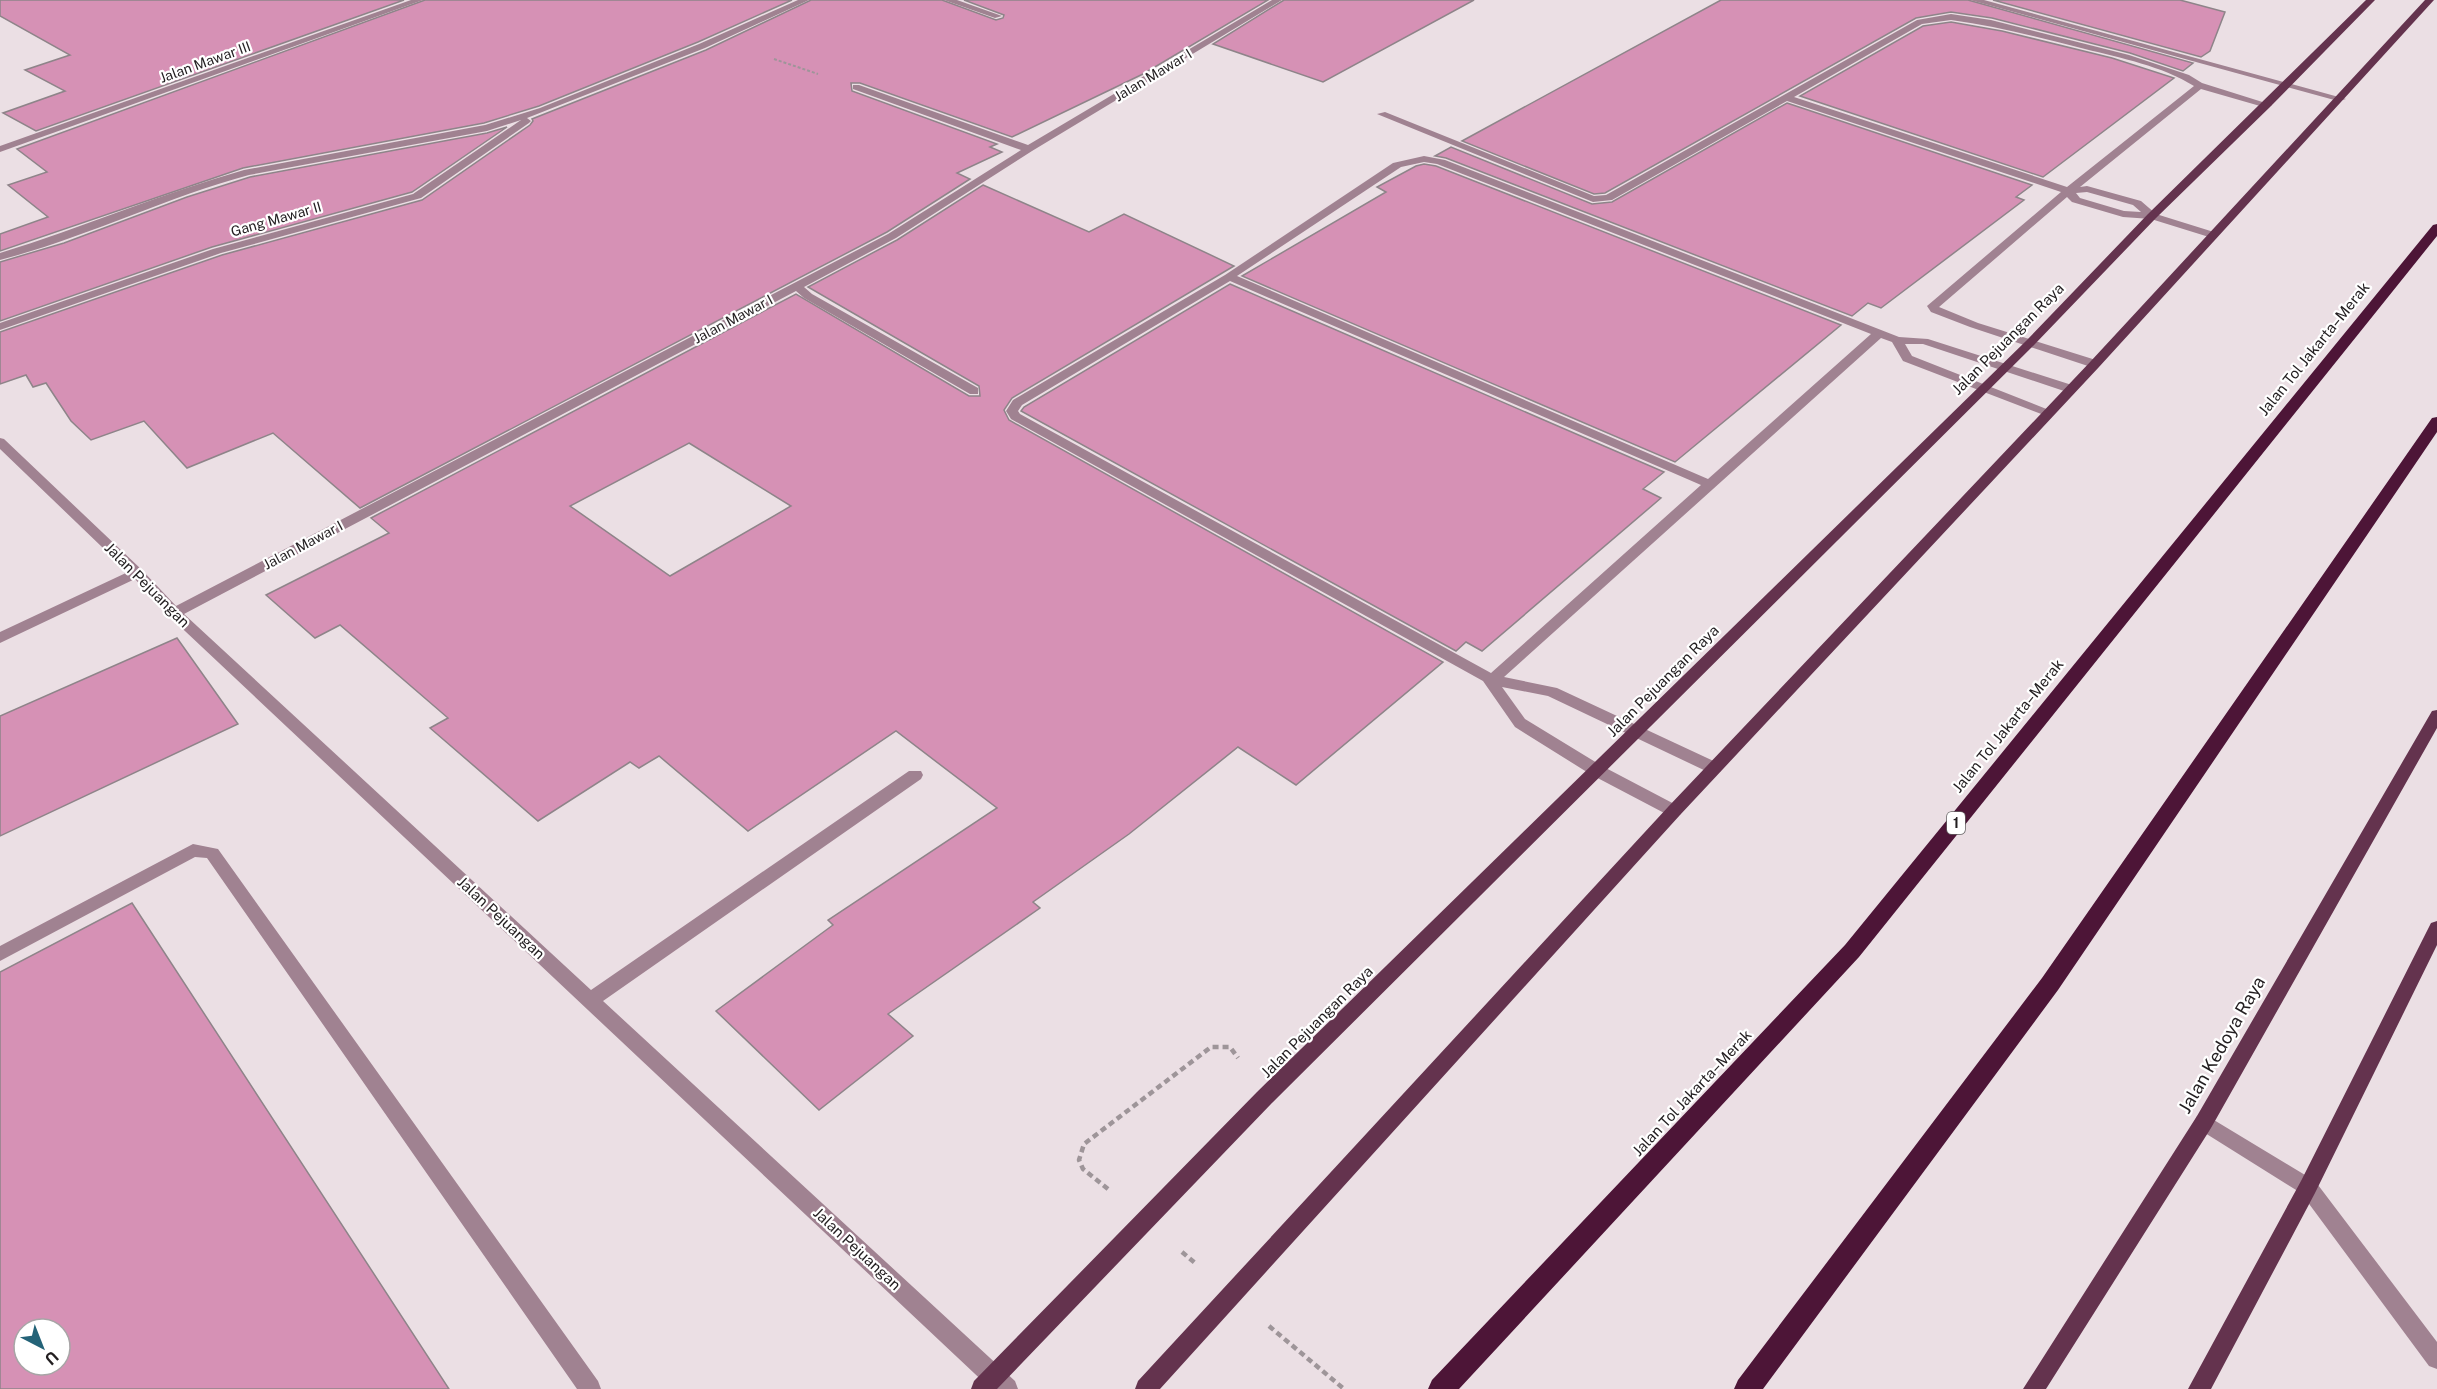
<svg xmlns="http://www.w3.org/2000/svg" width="2437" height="1389" font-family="'Public Sans',sans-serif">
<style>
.building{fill:#d691b5;stroke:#8e8489;stroke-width:1.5;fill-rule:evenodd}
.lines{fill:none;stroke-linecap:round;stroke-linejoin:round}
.path-far1{stroke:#9e9599;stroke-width:2;stroke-dasharray:3 2;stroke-linecap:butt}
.path{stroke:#9e9599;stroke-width:4.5;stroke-dasharray:6 4;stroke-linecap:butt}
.minor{fill:#a08291;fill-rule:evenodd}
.major{fill:#64334e;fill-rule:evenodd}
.highway{fill:#4d1537;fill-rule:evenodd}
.labels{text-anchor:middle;stroke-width:4.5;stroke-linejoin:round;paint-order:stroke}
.far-street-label{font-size:14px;fill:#221e20;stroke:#fff}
.shield{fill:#fff;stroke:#646263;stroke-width:1.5}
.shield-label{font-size:14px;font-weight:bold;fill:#221e20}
.street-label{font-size:15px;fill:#221e20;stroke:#fff}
.near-street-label{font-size:18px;fill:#221e20;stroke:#fff}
</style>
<rect width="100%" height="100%" fill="#ebdfe4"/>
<g class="building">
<polygon points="0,0 404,0 36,131 3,113 65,91 25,70 70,55 0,16"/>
<polygon points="425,0 792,0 698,42 539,106 484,123 243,168 0,251 0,234 48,217 8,185 47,172 17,149"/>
<polygon points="811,0 942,0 996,20 1003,18 1004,15 964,0 1268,0 1143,74 1012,137 860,83 851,83 852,91 997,144 990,147 1002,152 957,173 970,179 887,232 360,508 273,433 187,468 144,421 91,440 71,421 46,383 33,387 26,375 0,384 0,332 222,255 422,200 530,125 533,121 532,119 706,50"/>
<polygon points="1284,0 1474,0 1323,82 1213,44"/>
<polygon points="1721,0 1968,0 2193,63 2183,71 2130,53 1992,18 1951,12 1916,18 1605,193 1594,194 1462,141"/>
<polygon points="1993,0 2180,0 2225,12 2210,51 2201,57"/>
<polygon points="1951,22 2002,31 2112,58 2174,78 2043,177 1800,96 1923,26"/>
<polygon points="1787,103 2032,185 2016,197 2024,200 1881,308 1868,303 1852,316 1446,158 1435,156 1451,147 1592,204 1612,202"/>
<polygon points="507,127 412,192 212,247 0,321 0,262 64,243 187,197 250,177 487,133"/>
<polygon points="1424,164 1436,166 1841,325 1675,462 1242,276 1386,192 1377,187 1416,166"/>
<path d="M983 185 1089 232 1124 214 1234 266 1012 398 1004 410 1009 420 1443 662 1296 785 1238 747 1129 834 1033 902 1040 908 888 1014 913 1036 819 1110 716 1011 833 925 828 920 997 808 896 731 748 831 659 756 639 768 630 762 538 821 430 728 448 718 340 625 315 638 266 595 389 533 371 518 796 294 969 396H980L979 386 808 287 897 240ZM689 443 791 506 670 576 570 506Z"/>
<polygon points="1230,284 1664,472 1643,489 1661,498 1482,651 1466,642 1456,651 1021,411 1024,407"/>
<polygon points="177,638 238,724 0,836 0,716"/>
<path d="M132 903 449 1389H0V972ZM24 1329H60V1365H24Z"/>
</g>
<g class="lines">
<polyline class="path-far1" points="774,59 818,74"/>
<g class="path">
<polyline points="1108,1189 1083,1169 1079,1160 1084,1144 1211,1047 1230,1047 1238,1058"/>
<polyline points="1182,1252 1195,1263"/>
<polyline points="1269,1326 1344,1389"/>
</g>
<g class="minor">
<polygon points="411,0 423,0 0,152 0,146"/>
<path d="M798 0H809L705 48 527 118 531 121 529 123 421 198 221 253 0 330V323L213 249 413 194 521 120 487 131 249 175C164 198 85 238 0 260V253C82 228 162 193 244 170L485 125 540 108 699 44Z"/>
<polygon points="944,0 957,0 1002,16 995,18"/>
<polygon points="1272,0 1282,0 1032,151 896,238 804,287 812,294 978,388 978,394 970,394 804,298 796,291 184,614 591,990 909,771 921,771 923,775 921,779 603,1001 1015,1381 1018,1389 991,1389 169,616 135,579 0,643 0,632 128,572 0,449 0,438 4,439 142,570 176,606 888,234 1021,150 853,89 853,85 859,85 1028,145"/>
<polygon points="1970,0 1984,0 2346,99 2338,101"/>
<path d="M1951 14 1991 20 2129 55 2189 75 2202 83 2272 105 2267 108 2201 89 2080 187 2087 186 2141 201 2156 214 2217 233V237H2209L2151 219 2123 217 2072 202 2067 197 1939 307 1978 323 2099 361V367H2091L1970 327 1931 312 1927 306 2061 192 1787 101 1612 200 1593 202 1377 114 1385 112 1594 196 1606 195 1917 20ZM1951 20C1997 26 2041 38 2085 49 2121 58 2162 66 2194 86L2067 187 1794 97 1922 24ZM2087 192 2133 205 2141 212 2124 211 2080 198 2076 193Z"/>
<path d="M1424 156 1445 160 1899 337 1928 339 2075 386 2077 389 2075 392H2067L1923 344H1905L1912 356 2054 412 2048 416 2044 415 1903 361 1892 342 1881 338 1504 677 1557 688 1720 764 1722 768 1720 772H1708L1548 696 1502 687 1525 719 1602 766 1680 807 1682 811 1680 815H1668L1590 774 1515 727 1483 681 1011 419 1006 411 1013 400 1225 275 1393 163ZM1424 162 1437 164 1871 334 1708 479 1237 276 1401 167ZM1230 281 1701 485 1491 673 1020 414 1018 411 1022 405Z"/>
<polygon points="193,844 218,849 598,1381 601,1389 577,1389 207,858 195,857 0,961 0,946"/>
<polygon points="2204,1114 2315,1181 2437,1342 2437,1369 2429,1366 2301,1193 2197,1128 2194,1122 2197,1116"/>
</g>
<g class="major">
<polygon points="2366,0 2375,0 2270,107 2156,218 2035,344 1271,1104 997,1389 971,1389 974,1381 1257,1092 2027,340 2148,214"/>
<polygon points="2425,0 2434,0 2099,367 1680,815 1160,1389 1135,1389 1138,1381 1668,807 2091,361"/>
<polygon points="2437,710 2437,728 2211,1128 2046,1389 2023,1389 2197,1116 2432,711"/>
<polygon points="2437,921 2437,945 2315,1193 2211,1389 2188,1389 2301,1181 2431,923"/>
</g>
<g class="highway">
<polygon points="2437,224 2437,236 1859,957 1459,1389 1428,1389 1432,1380 1845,945 2433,225"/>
<polygon points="2437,417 2437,432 2058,990 1763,1389 1734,1389 1738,1380 2042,978 2432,418"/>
</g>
</g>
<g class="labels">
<g class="far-street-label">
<text transform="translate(205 62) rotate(-20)" y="5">Jalan Mawar III</text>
<text transform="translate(1153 75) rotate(-31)" y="5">Jalan Mawar I</text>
<text transform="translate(276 219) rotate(-16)" y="5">Gang Mawar II</text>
<text transform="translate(733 319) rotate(-28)" y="5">Jalan Mawar I</text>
<text transform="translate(303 545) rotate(-28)" y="5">Jalan Mawar I</text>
</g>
<rect class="shield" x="1947" y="812" width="18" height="22" rx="4.5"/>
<g class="shield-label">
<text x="1956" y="828">1</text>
</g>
<g class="street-label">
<text transform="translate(2008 339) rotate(-45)" y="5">Jalan Pejuangan Raya</text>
<text transform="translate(2314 349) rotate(-51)" y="5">Jalan Tol Jakarta–Merak</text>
<text transform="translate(147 585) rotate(45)" y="5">Jalan Pejuangan</text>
<text transform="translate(1663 681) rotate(-45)" y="5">Jalan Pejuangan Raya</text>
<text transform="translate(2008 726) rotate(-51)" y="5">Jalan Tol Jakarta–Merak</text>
<text transform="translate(501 918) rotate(43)" y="5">Jalan Pejuangan</text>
<text transform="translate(1317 1022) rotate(-45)" y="5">Jalan Pejuangan Raya</text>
<text transform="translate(1692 1093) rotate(-47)" y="5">Jalan Tol Jakarta–Merak</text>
<text transform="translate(857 1249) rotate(43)" y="5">Jalan Pejuangan</text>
</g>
<g class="near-street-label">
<text transform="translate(2222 1045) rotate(-60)" y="6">Jalan Kedoya Raya</text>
</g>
</g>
<g transform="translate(42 1347) rotate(138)"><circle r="28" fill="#ffffff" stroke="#a7a5a6" stroke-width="1.5"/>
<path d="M0-4.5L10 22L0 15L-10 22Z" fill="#246378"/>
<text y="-9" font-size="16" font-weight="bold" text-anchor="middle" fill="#221e20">U</text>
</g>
</svg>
